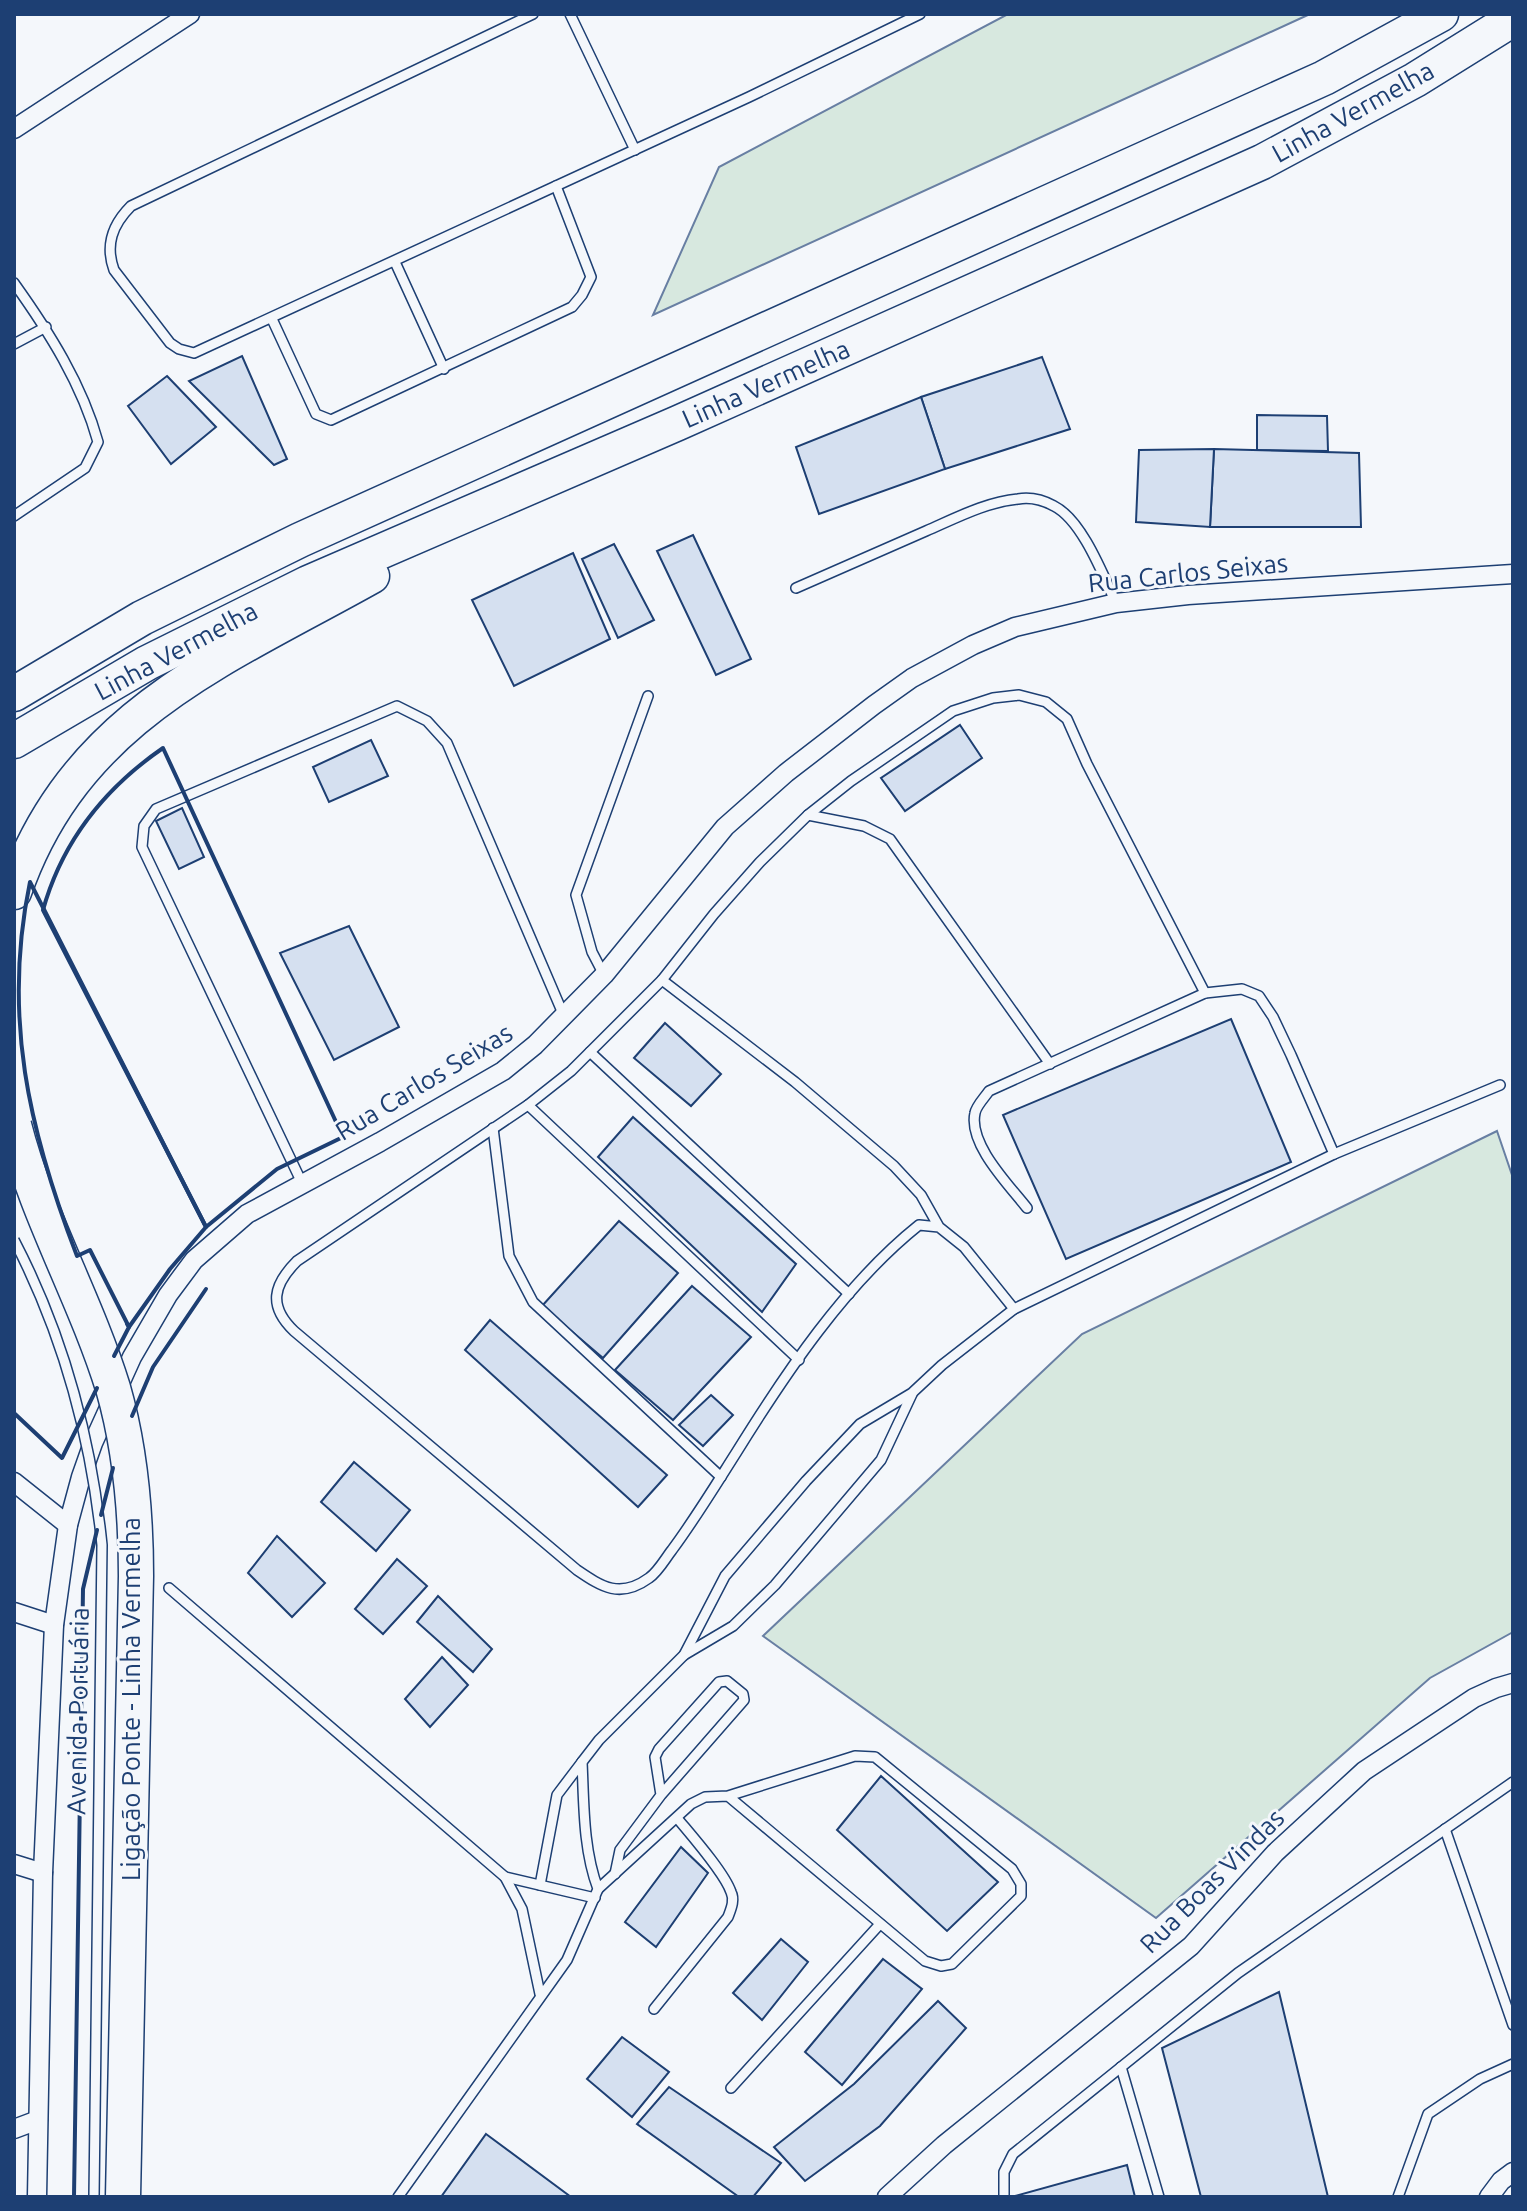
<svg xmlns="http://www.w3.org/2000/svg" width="1527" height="2211" font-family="Ubuntu,sans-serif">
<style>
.green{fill:#d7e8df;stroke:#687fa3;stroke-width:2}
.building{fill:#d5e0f0;stroke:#1d3f73;stroke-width:2}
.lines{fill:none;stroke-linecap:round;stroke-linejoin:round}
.service-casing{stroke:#1d3f73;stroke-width:12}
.minor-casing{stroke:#1d3f73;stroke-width:21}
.motorway-casing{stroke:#1d3f73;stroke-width:37}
.service{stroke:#f4f7fb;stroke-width:9}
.minor{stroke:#f4f7fb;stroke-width:18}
.motorway{stroke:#f4f7fb;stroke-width:34}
.service-bridge-casing{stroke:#1d3f73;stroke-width:12;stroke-linecap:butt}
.motorway-bridge-casing{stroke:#1d3f73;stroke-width:37;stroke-linecap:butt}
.service-bridge{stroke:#f4f7fb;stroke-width:9}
.motorway-bridge{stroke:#f4f7fb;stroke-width:34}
.wall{stroke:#1d3f73;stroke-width:4}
.labels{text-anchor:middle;stroke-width:6;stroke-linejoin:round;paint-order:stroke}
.street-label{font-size:26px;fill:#1d3f73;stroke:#f4f7fb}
</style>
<rect width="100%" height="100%" fill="#f4f7fb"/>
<g class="green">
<polygon points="1008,14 1310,14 653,315 719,167"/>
<polygon points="1497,1131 1513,1178 1513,1632 1430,1678 1156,1918 763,1636 1082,1334"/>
</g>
<g class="building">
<polygon points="242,356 287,459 274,465 189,381"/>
<polygon points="1042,357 1070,429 945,469 921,397"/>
<polygon points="167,376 216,427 171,464 128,406"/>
<polygon points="921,397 945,469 819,514 796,447"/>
<polygon points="1257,415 1327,416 1328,451 1257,450"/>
<polygon points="1214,449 1359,453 1361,527 1210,527"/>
<polygon points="1214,449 1210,527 1136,522 1139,450"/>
<polygon points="693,535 751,659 716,675 657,551"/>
<polygon points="614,544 654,620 618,638 582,559"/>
<polygon points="573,553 610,639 514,686 472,600"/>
<polygon points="960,725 982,758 905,811 881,778"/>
<polygon points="371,740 388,776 329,802 313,767"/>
<polygon points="182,808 204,857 179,869 156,821"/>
<polygon points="349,926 399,1027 334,1060 280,953"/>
<polygon points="1231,1019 1291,1162 1066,1259 1003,1115"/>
<polygon points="665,1023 721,1074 691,1106 634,1058"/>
<polygon points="633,1117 796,1264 762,1312 598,1157"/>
<polygon points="619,1221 678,1273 603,1358 542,1306"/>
<polygon points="692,1286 751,1337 673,1420 615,1370"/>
<polygon points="490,1320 667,1475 638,1507 465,1350"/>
<polygon points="711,1395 733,1415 703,1446 679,1425"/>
<polygon points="354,1462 410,1510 376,1551 321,1502"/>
<polygon points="277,1536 325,1583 292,1617 248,1573"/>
<polygon points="397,1559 427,1586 383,1634 355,1609"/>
<polygon points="438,1596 492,1649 473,1672 417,1622"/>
<polygon points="442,1657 468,1685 430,1727 405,1699"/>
<polygon points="881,1776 998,1882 947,1931 837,1830"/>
<polygon points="681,1847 708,1873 656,1947 625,1922"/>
<polygon points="781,1939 808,1962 762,2020 733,1993"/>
<polygon points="883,1959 922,1989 842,2085 805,2052"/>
<polygon points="1279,1992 1328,2197 1201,2197 1162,2048"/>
<polygon points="938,2001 966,2028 880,2126 805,2181 774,2147 854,2084"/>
<polygon points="622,2037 669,2072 632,2117 587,2079"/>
<polygon points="669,2087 781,2163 753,2197 739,2197 637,2124"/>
<polygon points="486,2134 571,2197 441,2197"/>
<polygon points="1127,2165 1135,2197 1015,2196"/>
</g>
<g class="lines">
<defs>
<g id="service">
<path d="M533 14 131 206C112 225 105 245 114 270L170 343 179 349 194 353 749 97 920 14"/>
<polyline points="570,14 635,150"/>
<polyline points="395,262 444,369"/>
<path d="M14 283C49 332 82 384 98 442L85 468 14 516"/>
<polyline points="272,319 316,414 331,420 572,307 582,295 591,277 556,186"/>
<polyline points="14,344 46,327"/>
<path d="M796 588C839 569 883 550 926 531 956 518 986 502 1018 499 1030 497 1043 500 1054 506 1082 520 1103 575 1116 603"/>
<polyline points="808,815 864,826 890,839 1050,1064"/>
<polyline points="604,975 592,952 576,895 648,696"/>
<polyline points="662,980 714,914 760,862 808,815 851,781 953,711 993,698 1019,695 1046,702 1067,719 1087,764 1205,993"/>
<polyline points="590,1052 849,1294"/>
<polyline points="528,1105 799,1360"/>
<polyline points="493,1128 509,1256 533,1302 721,1477"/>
<polyline points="302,1183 142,847 144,826 156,809 397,706 427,721 447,743 564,1016"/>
<path d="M1027 1208C1009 1185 968 1144 975 1113 976 1106 985 1097 989 1091L1205 993 1242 989 1259 996 1273 1017 1291 1055 1334 1154"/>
<path d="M939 1227 921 1195 894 1166 795 1082 662 980 571 1071 528 1105 297 1261C273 1285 268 1306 294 1331L577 1570C602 1587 620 1599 649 1578 658 1572 665 1559 672 1550 695 1519 715 1486 736 1453 785 1374 845 1284 919 1225L939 1227 964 1247 1014 1309"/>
<polyline points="169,1588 505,1877 522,1909 540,1994"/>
<polyline points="684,1655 733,1626 775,1585 881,1460 912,1394"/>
<polyline points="1445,1829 1513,2025"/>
<polyline points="615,1874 620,1850 661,1795 744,1700 743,1694 727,1681 719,1682 659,1749 655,1757 661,1795"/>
<polyline points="505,1877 595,1898"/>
<polyline points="540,1885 557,1795 582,1762"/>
<polyline points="598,1889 691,1804 705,1797 728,1796 925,1961 941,1966 952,1964 1021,1896 1021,1884 1012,1869 875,1757 855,1756 728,1796"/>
<path d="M654 2009 728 1917C731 1909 735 1900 731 1892 724 1872 691 1835 677 1818"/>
<polyline points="1121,2067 1159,2197"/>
<polyline points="731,2088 880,1924"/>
<path d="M398 2197 567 1960 598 1889C583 1849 584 1804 582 1762L599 1740 684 1655 725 1576 806 1481 860 1424 912 1393 942 1365 1014 1309 1334 1154 1500 1085"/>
<polyline points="1004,2197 1004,2172 1013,2154 1238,1973 1513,1782"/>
<polyline points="1398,2197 1428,2114 1480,2079 1513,2064"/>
</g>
<g id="minor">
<polyline points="14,129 190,14"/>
<polyline points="14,1482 68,1525"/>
<polyline points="14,1612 54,1625"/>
<polyline points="14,1864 43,1873"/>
<polyline points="14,2129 38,2120"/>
<polyline points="37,2197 43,1873 54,1625 68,1525 81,1477 93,1443 132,1357 168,1295 194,1260 247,1214 380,1142 503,1071 535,1045 604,975 725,827 786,773 874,705 912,678 973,645 1015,627 1116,603 1188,595 1513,574"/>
<polyline points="887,2197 944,2145 1191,1946 1275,1853 1364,1771 1474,1698 1496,1688 1513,1683"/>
<polyline points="1489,2197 1501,2181 1513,2172"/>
</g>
<g id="motorway">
<polyline points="14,694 142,618 300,540 1324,78 1441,14"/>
<polyline points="14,741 147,663 308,583 678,423 1262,162 1415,80 1513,19"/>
<path d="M14 892C75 716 222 660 372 576"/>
</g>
</defs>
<use href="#service" class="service-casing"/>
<use href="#minor" class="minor-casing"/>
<use href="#motorway" class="motorway-casing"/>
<use href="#service" class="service"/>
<use href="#minor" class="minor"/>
<use href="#motorway" class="motorway"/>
<defs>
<path id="service-bridge" d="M14 1240C64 1336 91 1437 102 1545L94 2197"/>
<path id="motorway-bridge" d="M14 1125C37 1216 85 1298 113 1388 130 1447 136 1514 136 1576L123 2197"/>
</defs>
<use href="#service-bridge" class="service-bridge-casing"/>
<use href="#motorway-bridge" class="motorway-bridge-casing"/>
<use href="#service-bridge" class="service-bridge"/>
<use href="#motorway-bridge" class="motorway-bridge"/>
<g class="wall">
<path d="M163 748 343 1137 277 1169 206 1227 43 910C62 842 105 788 163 748Z"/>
<path d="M30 882 206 1227 170 1269 129 1327 90 1250 77 1256C29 1131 2 1016 30 882Z"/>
<polyline points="114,1356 129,1327 127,1324"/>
<polyline points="14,1413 62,1458 97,1388"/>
<polyline points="132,1416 153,1367 206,1289"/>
<polyline points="101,1515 113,1468"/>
<polyline points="74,2197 83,1589 97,1530"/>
</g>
</g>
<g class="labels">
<g class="street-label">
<text transform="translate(1353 112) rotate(-29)" y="9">Linha Vermelha</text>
<text transform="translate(766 384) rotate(-24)" y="9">Linha Vermelha</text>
<text transform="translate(1188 573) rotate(-6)" y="9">Rua Carlos Seixas</text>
<text transform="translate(176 651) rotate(-28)" y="9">Linha Vermelha</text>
<text transform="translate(424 1082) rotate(-31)" y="9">Rua Carlos Seixas</text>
<text transform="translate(131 1699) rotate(-90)" y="9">Ligação Ponte - Linha Vermelha</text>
<text transform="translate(78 1711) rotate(-89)" y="9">Avenida Portuária</text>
<text transform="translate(1212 1881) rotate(-45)" y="9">Rua Boas Vindas</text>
</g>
</g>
<rect width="1527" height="2211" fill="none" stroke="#1d3f73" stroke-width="32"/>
</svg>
